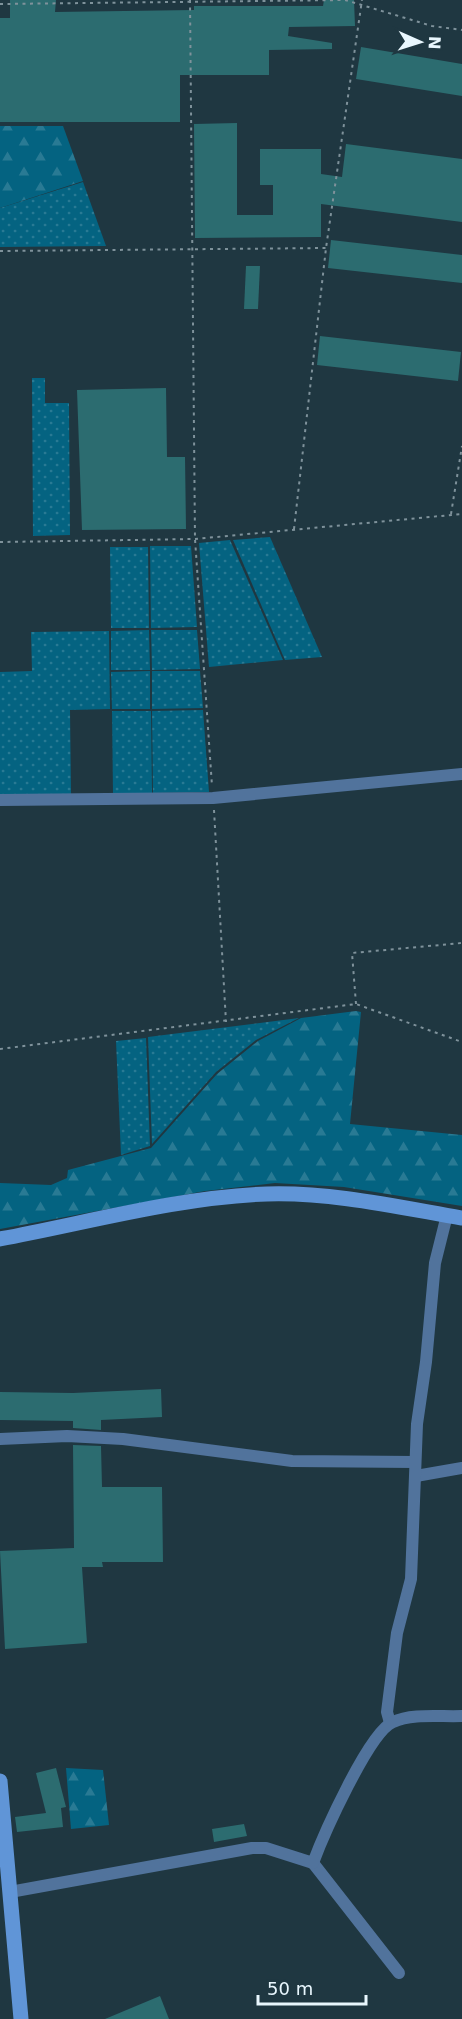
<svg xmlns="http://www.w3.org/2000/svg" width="462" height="2019" font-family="'DejaVu Sans',sans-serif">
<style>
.grass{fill:url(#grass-dots)}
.forest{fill:url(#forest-firs)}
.building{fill:#2c6c70}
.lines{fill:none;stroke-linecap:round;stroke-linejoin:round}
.path{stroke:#7f929b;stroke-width:2;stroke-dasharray:3 4.5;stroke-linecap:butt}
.street{stroke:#51739c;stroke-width:12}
.secondary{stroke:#6095d7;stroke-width:15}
</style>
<defs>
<pattern id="grass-dots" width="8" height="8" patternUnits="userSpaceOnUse" patternTransform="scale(1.5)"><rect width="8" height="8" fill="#046381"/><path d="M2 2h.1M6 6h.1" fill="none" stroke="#297a94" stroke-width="1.8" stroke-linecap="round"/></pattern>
<pattern id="forest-firs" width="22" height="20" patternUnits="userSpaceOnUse" patternTransform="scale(1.5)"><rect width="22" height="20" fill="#046381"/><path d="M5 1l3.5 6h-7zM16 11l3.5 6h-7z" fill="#297a94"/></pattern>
</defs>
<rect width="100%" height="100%" fill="#1f3741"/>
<g class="grass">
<polygon points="83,182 106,246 0,247 0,208"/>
<polygon points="32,378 45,378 45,403 69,403 70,535 33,536"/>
<polygon points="270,537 322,657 285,660 233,540"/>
<polygon points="230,540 283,660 209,667 199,543"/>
<polygon points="150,546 191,546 197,627 151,628"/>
<polygon points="110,547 148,547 149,628 111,628"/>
<polygon points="149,630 150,670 111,670 111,631"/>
<polygon points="151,630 197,630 200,669 152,670"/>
<polygon points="109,631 110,709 70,710 71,794 0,795 0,672 32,671 31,632"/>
<polygon points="150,671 150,709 112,709 111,672"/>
<polygon points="152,671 200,671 203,708 152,709"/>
<polygon points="203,710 209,792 153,793 152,711"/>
<polygon points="112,711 151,711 152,793 113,793"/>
<polygon points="299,1018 256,1040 216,1072 152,1144 148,1037"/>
<polygon points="146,1038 150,1146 121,1155 116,1041"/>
</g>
<g class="forest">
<polygon points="0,126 63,126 83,181 0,208"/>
<polygon points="356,1011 361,1012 350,1124 462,1135 462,1206 344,1187 275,1183 205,1191 0,1229 0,1183 51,1185 67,1178 68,1170 151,1148 217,1074 258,1041 301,1018"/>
<polygon points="66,1768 103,1770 109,1825 71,1829"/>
</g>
<g class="building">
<polygon points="10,0 56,0 55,12 194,10 194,6 323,6 324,0 354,0 355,26 289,27 288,36 332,43 332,49 269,50 269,75 180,75 180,122 0,122 0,18 10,18"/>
<polygon points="361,47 462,64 462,96 356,79"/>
<polygon points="237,123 237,215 273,215 273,185 260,185 260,149 321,149 321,174 342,177 346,144 462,159 462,222 321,204 321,237 195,238 194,124"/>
<polygon points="331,240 462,255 462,283 328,268"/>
<polygon points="246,266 260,266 258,309 244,309"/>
<polygon points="320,336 461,352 458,381 317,365"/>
<polygon points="166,388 167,457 185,457 186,529 82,530 77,390"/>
<polygon points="161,1389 162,1417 101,1420 101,1430 73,1428 73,1421 0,1420 0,1392 73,1393"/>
<polygon points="73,1445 101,1446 102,1487 162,1487 163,1562 102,1562 103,1567 82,1567 87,1643 5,1649 0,1551 74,1548"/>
<polygon points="56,1768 66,1807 61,1808 63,1827 17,1832 15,1817 46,1813 36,1773"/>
<polygon points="244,1824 247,1836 214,1842 212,1829"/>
<polygon points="160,1996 169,2019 105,2019 136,2006"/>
</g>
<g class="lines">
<g class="path">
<polyline points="190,0 195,539 212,786"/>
<polyline points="0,4 345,0 432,26 462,30"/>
<polyline points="0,251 326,248"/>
<polyline points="451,514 462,446"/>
<polyline points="294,529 326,248 362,0"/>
<polyline points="0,542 195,539 462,514"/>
<polyline points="214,810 226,1022"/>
<polyline points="356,1004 352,953 462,943"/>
<polyline points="0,1049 356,1004 462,1042"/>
</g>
<g class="street">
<polyline points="0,800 213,798 462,774"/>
<polyline points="0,1439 67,1436 123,1439 292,1461 415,1462"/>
<polyline points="416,1476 462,1468"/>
<polyline points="390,1723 387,1712 397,1633 411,1579 417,1424 426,1362 435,1263 447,1215"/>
<polyline points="313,1863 399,1973"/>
<path d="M10 1892 252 1848H266L313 1863C323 1836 369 1732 393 1722 412 1713 441 1717 462 1716"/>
</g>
<g class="secondary">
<path d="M0 1239C86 1223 179 1197 267 1194 332 1192 398 1207 462 1218"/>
<polyline points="0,1781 21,2019"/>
</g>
</g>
<g transform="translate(420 42) rotate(93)" stroke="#1f3741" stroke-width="4.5" paint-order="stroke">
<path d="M0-4.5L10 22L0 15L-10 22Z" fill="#e9f7fe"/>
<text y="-9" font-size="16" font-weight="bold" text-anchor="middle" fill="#e9f7fe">N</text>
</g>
<path d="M258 1995v9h108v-9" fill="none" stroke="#e9f7fe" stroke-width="3"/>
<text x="267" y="1995" font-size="18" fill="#e9f7fe" stroke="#1f3741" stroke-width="4.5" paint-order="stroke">50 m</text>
</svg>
